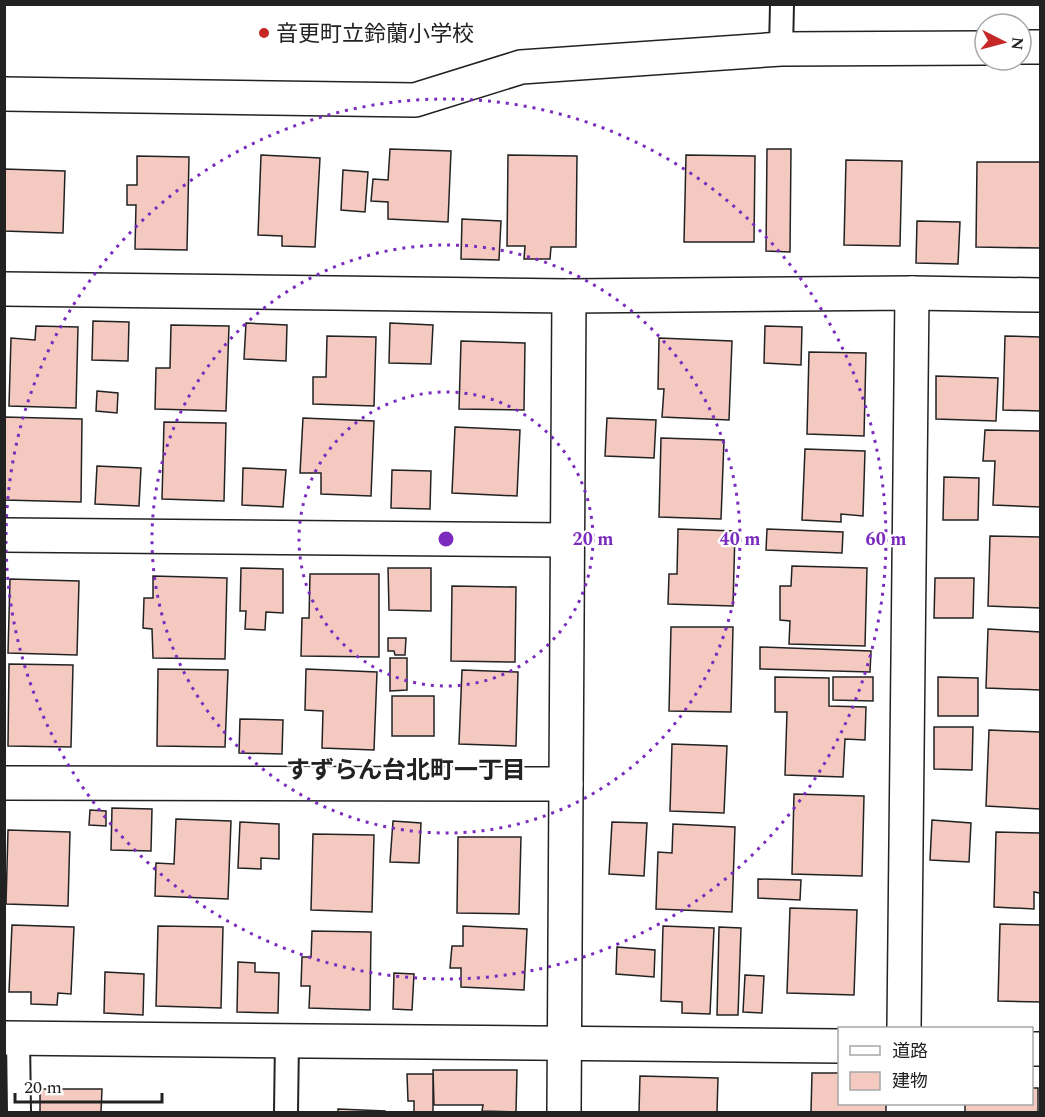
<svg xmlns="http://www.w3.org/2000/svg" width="1045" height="1117" font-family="Spectral,'Noto Sans JP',serif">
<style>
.building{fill:#f3c9c0;stroke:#222;stroke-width:1.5}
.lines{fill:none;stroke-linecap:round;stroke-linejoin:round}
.service-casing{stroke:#222;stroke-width:26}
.minor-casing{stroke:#222;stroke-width:36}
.service{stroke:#fff;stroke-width:22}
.minor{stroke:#fff;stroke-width:33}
.ring{fill:none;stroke:#7b2cbf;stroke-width:3;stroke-dasharray:3 6}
.poi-dot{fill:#c62828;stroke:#fff;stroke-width:2}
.labels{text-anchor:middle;stroke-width:4.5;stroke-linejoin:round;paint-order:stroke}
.poi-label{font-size:22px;fill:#222;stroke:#fff;text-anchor:start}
.neighbourhood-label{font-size:24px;font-weight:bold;fill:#222;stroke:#fff}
.centre{fill:#7b2cbf;stroke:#fff;stroke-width:3}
.ring-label{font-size:18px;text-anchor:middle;font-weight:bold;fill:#7b2cbf;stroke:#fff;stroke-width:4.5;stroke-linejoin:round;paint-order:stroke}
</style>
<rect width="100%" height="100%" fill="#fff"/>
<g class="building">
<polygon points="390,149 451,151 448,222 388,219 388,202 371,201 373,179 388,180"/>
<polygon points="767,149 791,149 790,252 766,251"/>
<polygon points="261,155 320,158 315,247 282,246 282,236 258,235"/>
<polygon points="508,155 577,156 576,247 551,247 550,259 524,259 525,246 507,246"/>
<polygon points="686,155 755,156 754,242 684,242"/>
<polygon points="137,156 189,157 187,250 135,249 136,205 127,205 127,185 137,185"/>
<polygon points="846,160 902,161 900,246 844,245"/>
<polygon points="977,162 1040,162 1040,248 976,247"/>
<polygon points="4,169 65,171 63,233 4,231"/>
<polygon points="343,170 368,172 365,212 341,210"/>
<polygon points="462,219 501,221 499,260 461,259"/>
<polygon points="917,221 960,222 958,264 916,263"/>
<polygon points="93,321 129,322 128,361 92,360"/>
<polygon points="246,323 287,325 286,361 244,359"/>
<polygon points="390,323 433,325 431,364 389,363"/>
<polygon points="171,325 229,326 226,411 155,409 156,368 170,368"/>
<polygon points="36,326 78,327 76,408 9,406 11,338 35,340"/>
<polygon points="765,326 802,327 801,365 764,363"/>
<polygon points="327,336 376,337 374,406 313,404 313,377 326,377"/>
<polygon points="1005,336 1040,337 1040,411 1003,410"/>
<polygon points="659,338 732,341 729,420 662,417 664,389 658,389"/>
<polygon points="461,341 525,343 524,410 459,409"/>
<polygon points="809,352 866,353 864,436 807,434"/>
<polygon points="936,376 998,378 996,421 936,419"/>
<polygon points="97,391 118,393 117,413 96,411"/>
<polygon points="4,417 82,419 81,502 4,500"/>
<polygon points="303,418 374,421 371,496 321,494 321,473 300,473"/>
<polygon points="607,418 656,420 654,458 605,456"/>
<polygon points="164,422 226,423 224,501 162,499"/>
<polygon points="455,427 520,430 517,496 452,493"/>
<polygon points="985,430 1040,431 1040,507 993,505 995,461 983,461"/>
<polygon points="661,438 724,440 721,519 659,517"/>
<polygon points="805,449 865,451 863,516 841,514 841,522 802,520"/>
<polygon points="97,466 141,468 139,506 95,504"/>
<polygon points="243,468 286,470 283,507 242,505"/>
<polygon points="392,470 431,471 430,509 391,508"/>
<polygon points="944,477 979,478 978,520 943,520"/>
<polygon points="678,529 735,531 733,606 668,604 669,574 677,574"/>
<polygon points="767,529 843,532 842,553 766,550"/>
<polygon points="990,536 1040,537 1040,608 988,606"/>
<polygon points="792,566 867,568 865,646 789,644 790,621 780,620 780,586 791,586"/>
<polygon points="241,568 283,569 283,613 266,612 265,630 245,629 246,611 240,611"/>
<polygon points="388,568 431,568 431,611 389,610"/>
<polygon points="310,574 379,574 379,657 301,656 302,618 309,618"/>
<polygon points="153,576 227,578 225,659 153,658 152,629 143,628 144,598 153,598"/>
<polygon points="935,578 974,578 973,618 934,618"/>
<polygon points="10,579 79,581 77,655 8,653"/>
<polygon points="452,586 516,587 515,662 451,661"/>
<polygon points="671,627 733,627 731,712 669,711"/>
<polygon points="988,629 1040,632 1040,690 986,688"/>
<polygon points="388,638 406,638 405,655 395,655 394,651 388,651"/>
<polygon points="760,647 871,651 870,672 760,669"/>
<polygon points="390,658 407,658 407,690 390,691"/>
<polygon points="9,664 73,665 71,747 8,746"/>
<polygon points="158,669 228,670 225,747 157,746"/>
<polygon points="306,669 377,672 374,750 322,748 323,711 305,710"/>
<polygon points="462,670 518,672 516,746 459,744"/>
<polygon points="775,677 829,678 829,706 866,707 865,740 845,739 843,777 785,775 787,712 775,712"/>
<polygon points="833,677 873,677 873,701 833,700"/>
<polygon points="938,677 978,678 978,716 938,716"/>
<rect x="392" y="696" width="42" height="40"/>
<polygon points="240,719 283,720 282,754 239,753"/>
<polygon points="934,727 973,727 972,770 934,769"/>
<polygon points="989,730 1040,732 1040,809 986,806"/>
<polygon points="672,744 727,746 724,813 670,811"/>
<polygon points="794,794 864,796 862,876 792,874"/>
<polygon points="112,808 152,809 151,851 111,850"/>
<polygon points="90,810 106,811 106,826 89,825"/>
<polygon points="176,819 231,821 228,899 155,896 156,863 174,864"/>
<polygon points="932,820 971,823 969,862 930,860"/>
<polygon points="393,821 421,823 419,863 390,862"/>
<polygon points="240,822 279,824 279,859 261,858 261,869 238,868"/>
<polygon points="612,822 647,823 644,876 609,874"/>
<polygon points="673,824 735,827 732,912 656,909 658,852 672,853"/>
<polygon points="8,830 70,832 68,906 6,904"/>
<polygon points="996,832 1040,833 1040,893 1034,892 1034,909 994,907"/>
<polygon points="313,834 374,835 372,912 311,910"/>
<polygon points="458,837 521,837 519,914 457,913"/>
<polygon points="758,879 801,880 800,900 758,898"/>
<polygon points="790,908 857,910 854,995 787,993"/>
<polygon points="1000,924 1040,925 1040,1002 998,1001"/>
<polygon points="12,925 74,927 71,994 58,993 57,1005 31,1004 31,992 9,992"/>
<polygon points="158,926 223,927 221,1008 156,1006"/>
<polygon points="463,926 527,929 524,990 461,987 461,968 450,968 452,946 463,946"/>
<polygon points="663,926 714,928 710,1014 682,1013 682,1002 661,1001"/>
<polygon points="719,927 741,928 738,1015 717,1015"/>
<polygon points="312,931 371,932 370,1010 309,1008 310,986 301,986 302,957 311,957"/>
<polygon points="617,947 655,950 654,977 616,974"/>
<polygon points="238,962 255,963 255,972 279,973 278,1013 237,1012"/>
<polygon points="105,972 144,974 143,1015 104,1013"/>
<polygon points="394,973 414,974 412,1010 393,1009"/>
<polygon points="745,975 764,976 762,1013 743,1012"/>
<polygon points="433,1070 517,1070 516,1112 482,1111 483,1105 434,1105"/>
<polygon points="812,1073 840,1073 840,1104 886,1104 886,1112 811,1112"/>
<polygon points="407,1074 433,1074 433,1112 414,1112 414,1101 408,1101"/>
<polygon points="640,1076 718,1078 717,1112 639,1112"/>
<polygon points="1032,1088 1038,1088 1038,1112 965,1112 965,1104 1032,1104"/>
<polygon points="40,1089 102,1089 101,1112 40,1112"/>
<polygon points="338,1109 385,1111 385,1112 338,1112"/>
</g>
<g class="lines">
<defs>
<g id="service">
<polyline points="781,49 782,4"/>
<polyline points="18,1038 19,1112"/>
<polyline points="286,1112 287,1040"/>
</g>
<g id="minor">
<polyline points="1021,47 1040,47"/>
<polyline points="4,94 415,100 521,67 781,49 985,48"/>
<polyline points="4,289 569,296 912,293 1040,295"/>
<polyline points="4,535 567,540"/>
<polyline points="4,783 566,784"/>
<polyline points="904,1028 912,293"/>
<polyline points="4,1038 840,1046"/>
<polyline points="1032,1049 1040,1049"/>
<polyline points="564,1112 569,296"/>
</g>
</defs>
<use href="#service" class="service-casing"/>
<use href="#minor" class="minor-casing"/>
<use href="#service" class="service"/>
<use href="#minor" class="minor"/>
</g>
<g class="ring">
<circle cx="446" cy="539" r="147"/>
<circle cx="446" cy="539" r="294"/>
<circle cx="446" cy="539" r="440"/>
</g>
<circle class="poi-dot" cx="264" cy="33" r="6"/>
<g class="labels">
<g class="poi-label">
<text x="276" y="41">音更町立鈴蘭小学校</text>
</g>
<g class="neighbourhood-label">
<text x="406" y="778">すずらん台北町一丁目</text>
</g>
</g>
<circle cx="446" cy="539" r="9" class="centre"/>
<g class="ring-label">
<text x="593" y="545">20 m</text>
<text x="740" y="545">40 m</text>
<text x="886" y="545">60 m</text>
</g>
<rect width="1045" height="1117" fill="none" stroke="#222222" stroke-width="12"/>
<rect x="838" y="1027" width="195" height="78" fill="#ffffff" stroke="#a7a7a7" stroke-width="1.5"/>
<rect x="850" y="1046" width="30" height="9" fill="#ffffff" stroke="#a7a7a7" stroke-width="1.5"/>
<text x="892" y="1057" font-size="18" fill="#222222">道路</text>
<rect x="850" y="1072" width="30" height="18" fill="#f3c9c0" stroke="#a7a7a7" stroke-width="1.5"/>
<text x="892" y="1087" font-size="18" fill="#222222">建物</text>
<g transform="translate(1003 42) rotate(96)"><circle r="28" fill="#ffffff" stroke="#a7a7a7" stroke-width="1.5"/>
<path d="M0-4.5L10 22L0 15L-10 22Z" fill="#c62828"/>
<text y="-9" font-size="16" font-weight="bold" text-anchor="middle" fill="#222222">N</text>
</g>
<path d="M15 1093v9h147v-9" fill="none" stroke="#222222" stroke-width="3"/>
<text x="24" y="1093" font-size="18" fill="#222222" stroke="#ffffff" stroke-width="4.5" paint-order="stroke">20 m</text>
</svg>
